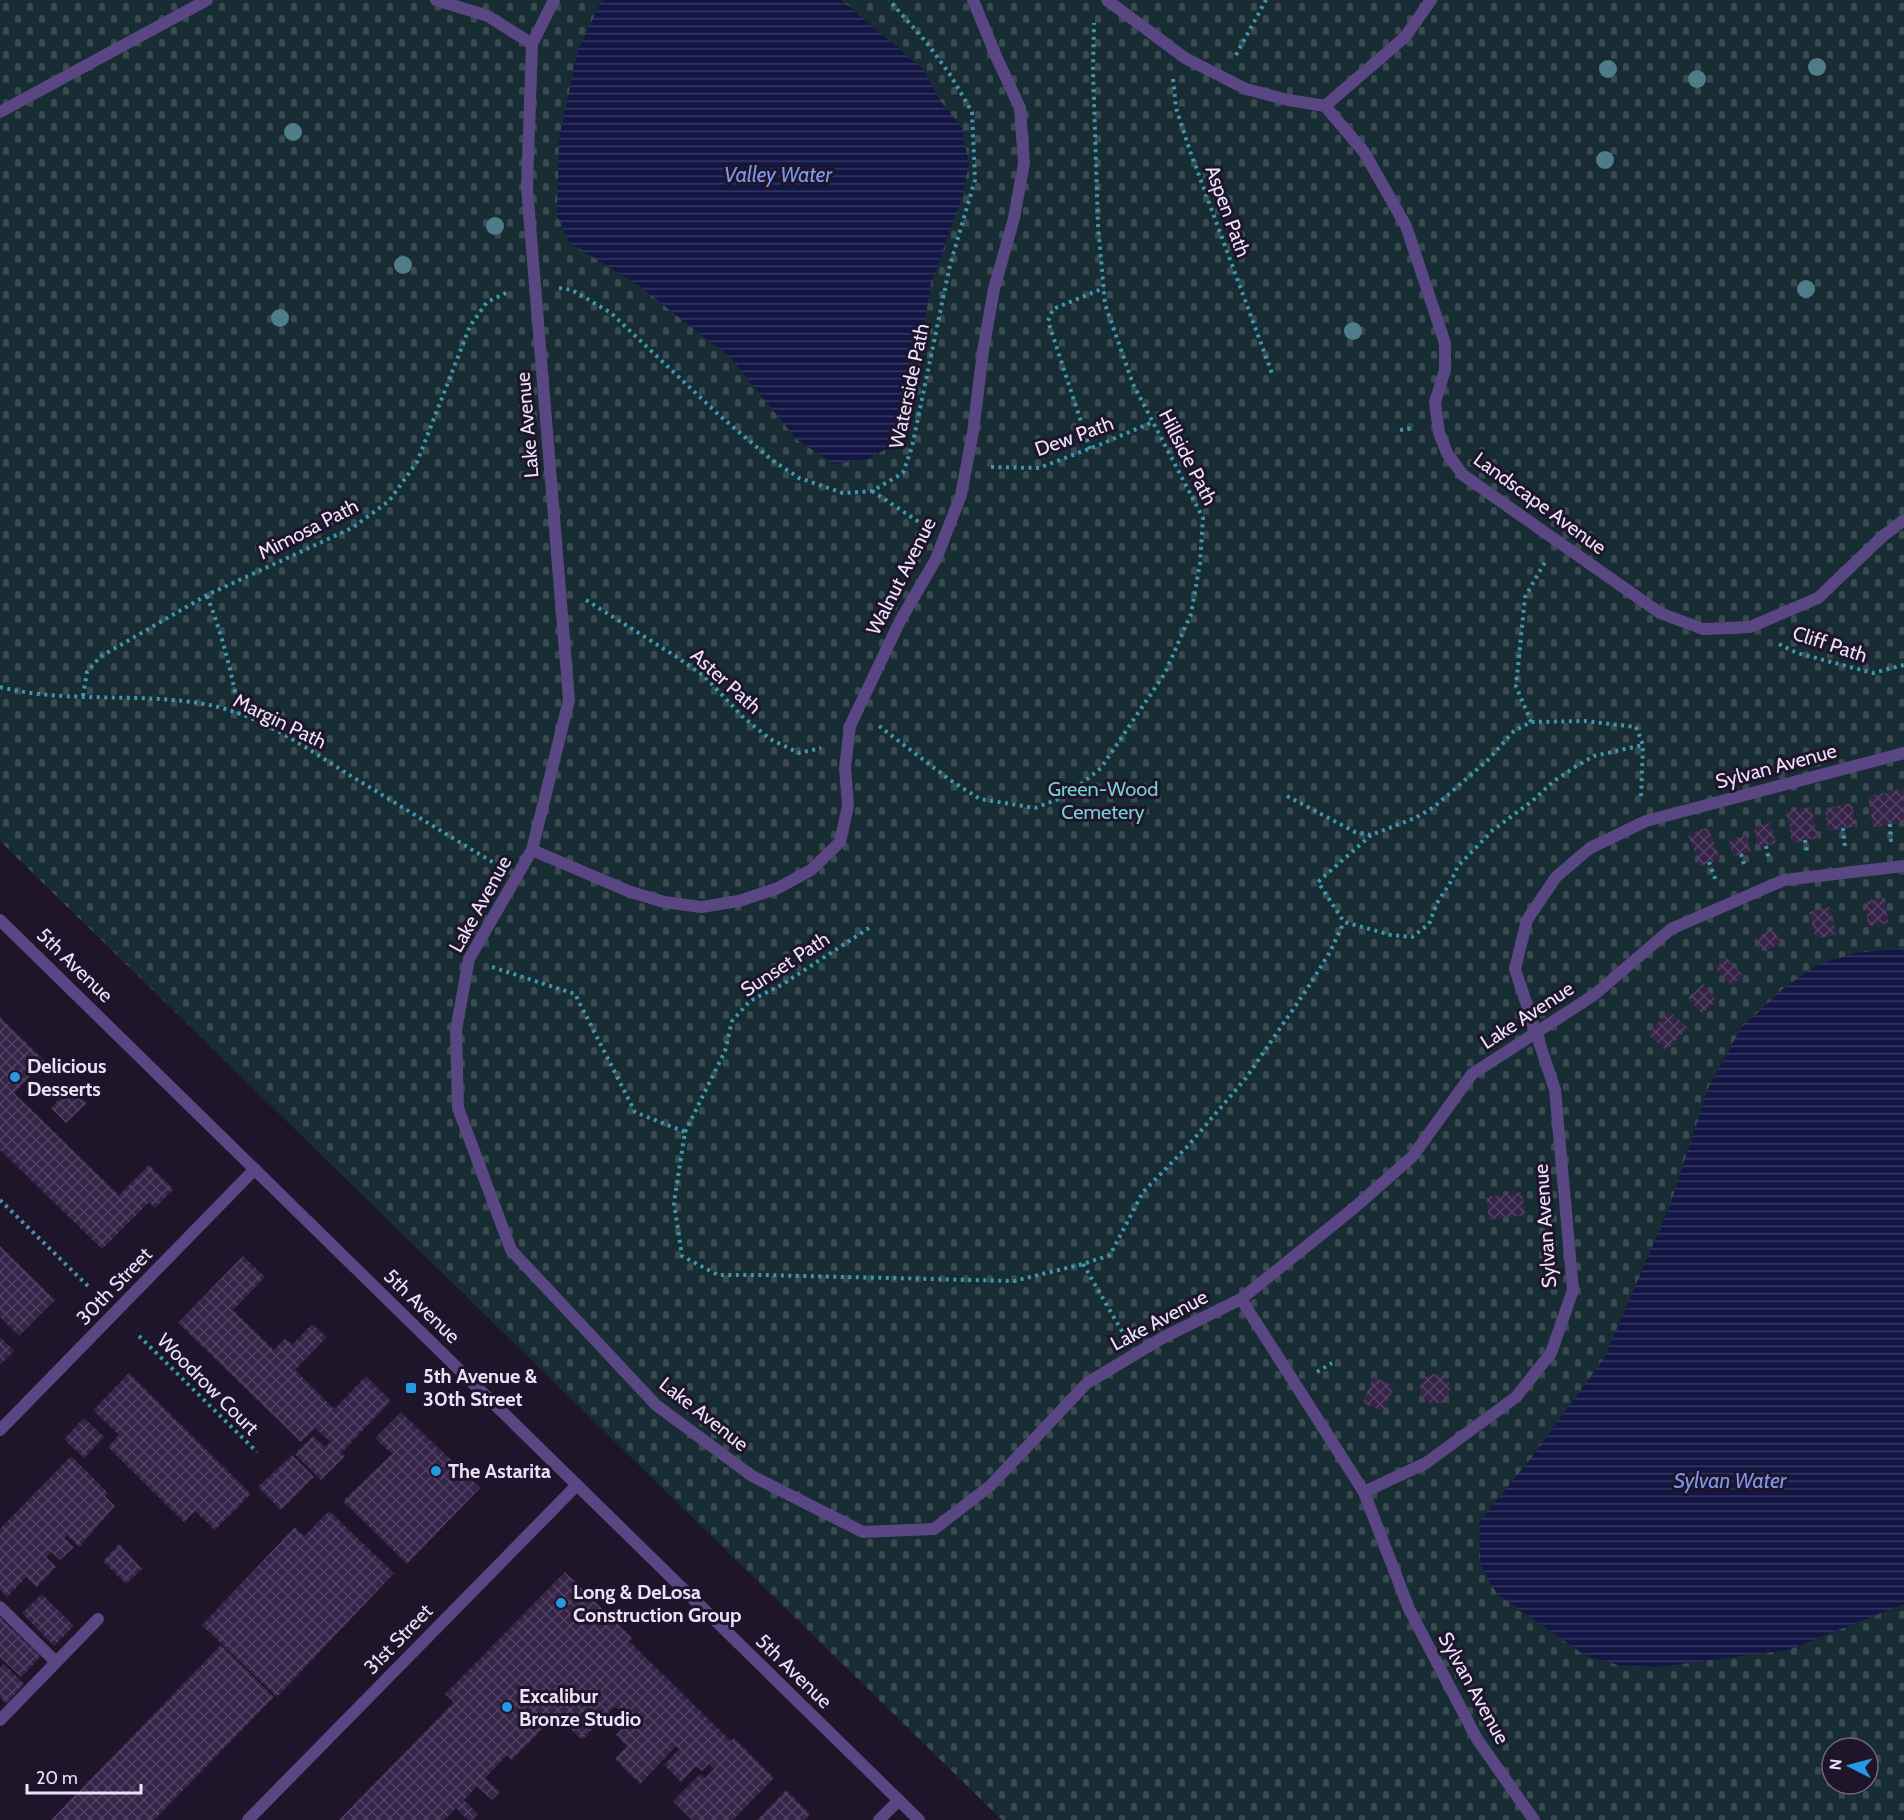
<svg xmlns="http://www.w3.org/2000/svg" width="1904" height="1820" font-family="Cabin,sans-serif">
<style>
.cemetery{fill:url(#cemetery-stones);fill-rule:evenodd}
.water{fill:url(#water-rules)}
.building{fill:url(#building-cross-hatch)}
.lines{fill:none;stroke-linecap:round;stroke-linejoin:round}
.path{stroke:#4196af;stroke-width:4;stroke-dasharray:3 4.5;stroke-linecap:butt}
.service{stroke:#594683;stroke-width:12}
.minor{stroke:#594683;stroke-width:12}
.tertiary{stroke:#594683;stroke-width:12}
.tree{fill:#4e7c88}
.poi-dot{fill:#259ae3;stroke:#1e152a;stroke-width:2}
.labels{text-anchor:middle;stroke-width:6;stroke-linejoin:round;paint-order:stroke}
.street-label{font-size:20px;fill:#ece1fb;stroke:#1e152a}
.park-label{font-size:20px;fill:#75d0d4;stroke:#1e152a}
.poi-label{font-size:20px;font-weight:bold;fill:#ece1fb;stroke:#1e152a;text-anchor:start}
.water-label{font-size:21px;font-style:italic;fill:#7c99ee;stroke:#1e152a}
</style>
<defs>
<pattern id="cemetery-stones" width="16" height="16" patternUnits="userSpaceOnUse" patternTransform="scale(1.5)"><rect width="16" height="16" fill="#182c33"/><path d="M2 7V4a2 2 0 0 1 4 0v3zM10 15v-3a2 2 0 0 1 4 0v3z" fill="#3a4a51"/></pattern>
<pattern id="water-rules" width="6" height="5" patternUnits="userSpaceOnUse" patternTransform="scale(1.5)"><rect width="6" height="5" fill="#131645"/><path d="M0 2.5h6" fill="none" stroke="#363861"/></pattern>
<pattern id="building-cross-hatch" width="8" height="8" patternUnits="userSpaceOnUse" patternTransform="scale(1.5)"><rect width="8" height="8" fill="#352348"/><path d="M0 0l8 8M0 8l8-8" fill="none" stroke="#524363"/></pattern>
</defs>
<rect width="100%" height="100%" fill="#1e152a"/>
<path class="cemetery" d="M0 0H1904V1820H1002L0 841ZM1832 1748H1868V1784H1832Z"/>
<g class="water">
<polygon points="602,0 841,0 922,68 942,103 962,128 969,165 961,200 931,284 922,337 914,410 894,445 867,459 834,464 796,439 730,357 639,286 569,242 557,215 559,139 578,50"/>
<polygon points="1904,948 1904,1604 1788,1650 1658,1667 1618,1665 1586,1656 1497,1594 1480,1563 1479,1522 1532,1457 1604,1358 1669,1208 1709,1086 1741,1028 1786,986 1819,964 1856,953"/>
</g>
<g class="building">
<polygon points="1904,789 1904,822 1873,827 1868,796"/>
<polygon points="1852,803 1856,826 1828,831 1825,808"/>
<polygon points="1811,807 1818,838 1793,843 1786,812"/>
<polygon points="1770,823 1776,843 1758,848 1754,827"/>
<polygon points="1708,827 1720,859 1700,866 1688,835"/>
<polygon points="1746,835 1751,852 1734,856 1729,840"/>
<polygon points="1885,898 1888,923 1868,926 1865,901"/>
<polygon points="1829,907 1837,934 1816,939 1809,912"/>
<polygon points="1772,928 1781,942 1764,953 1755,939"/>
<polygon points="1725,957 1743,975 1732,986 1715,968"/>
<polygon points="1703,984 1717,1001 1702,1014 1688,998"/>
<polygon points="1669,1011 1688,1028 1666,1051 1648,1034"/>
<polygon points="0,1017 45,1061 14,1093 119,1195 149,1165 173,1189 155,1208 149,1202 102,1249 0,1150"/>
<polygon points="71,1087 87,1103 66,1123 51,1108"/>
<polygon points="1522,1192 1525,1215 1489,1220 1486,1197"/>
<polygon points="0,1246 55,1300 19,1336 0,1317"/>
<polygon points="243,1256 265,1277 233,1310 274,1350 285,1338 292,1345 312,1324 327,1337 295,1370 334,1409 366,1376 391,1401 341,1453 345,1456 321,1480 295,1454 313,1436 325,1447 330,1442 315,1428 301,1442 178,1323"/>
<polygon points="0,1337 14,1351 0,1365"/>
<polygon points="129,1373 251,1494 215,1530 195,1511 184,1522 108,1447 119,1435 93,1410"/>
<circle cx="1435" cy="1389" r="15"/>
<polygon points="1373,1377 1394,1386 1384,1411 1363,1403"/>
<polygon points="401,1412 480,1488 407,1564 343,1501 392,1454 375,1438"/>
<polygon points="84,1418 104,1437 84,1458 64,1439"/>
<polygon points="292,1455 314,1477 281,1510 258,1487"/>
<polygon points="71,1456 108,1493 105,1496 115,1506 79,1547 67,1535 65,1538 74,1547 60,1560 51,1552 46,1557 56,1567 37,1587 26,1577 7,1597 0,1590 0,1529"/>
<polygon points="329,1511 394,1573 277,1697 202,1625 295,1527 304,1536"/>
<polygon points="119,1544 142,1569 126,1584 103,1561"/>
<polygon points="565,1572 632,1638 629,1641 731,1741 734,1738 774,1778 733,1820 692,1820 673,1801 700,1774 705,1778 714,1769 709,1764 702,1771 696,1766 681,1782 664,1765 679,1749 676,1746 640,1784 615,1759 627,1746 616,1735 630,1720 615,1706 582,1740 556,1715 512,1760 507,1755 485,1778 500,1792 492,1800 477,1786 464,1800 478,1814 472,1820 468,1820 456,1808 444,1820 339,1820 454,1702 445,1694"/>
<polygon points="42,1594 74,1626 54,1646 22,1613"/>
<polygon points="0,1617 41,1656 21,1677 0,1657"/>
<polygon points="221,1645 274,1697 154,1820 51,1820"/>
<polygon points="4,1664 24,1684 6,1704 0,1697 0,1668"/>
<polygon points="786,1790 810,1814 805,1820 757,1820"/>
</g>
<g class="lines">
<g class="path">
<polyline points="1236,55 1266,0"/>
<polyline points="1173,79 1176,108 1190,151 1273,376"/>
<polyline points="559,288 572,290 611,313 720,416 772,460 799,478 843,493 872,491 903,473 912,447 950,265 975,180 972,112 951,76 927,43 889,0"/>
<polyline points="1400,430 1414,428"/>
<polyline points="1090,449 1048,321 1053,309 1104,288"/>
<polyline points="991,467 1039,468 1099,445 1153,422"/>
<polyline points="872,491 922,524"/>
<path d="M207 596C222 634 232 673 239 713"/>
<polyline points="586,600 672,654 704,676 743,717 770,739 799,753 821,748"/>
<polyline points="1779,644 1797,653 1873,673 1904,665"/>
<path d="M0 687C66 704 137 692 204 704 258 713 306 748 351 776 399 805 447 835 496 864"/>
<polyline points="83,696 87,672 100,657 207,595 352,528 389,501 417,462 470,326 487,302 510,291"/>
<polyline points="1531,722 1516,686 1525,597 1545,562"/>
<polyline points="879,726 950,780 980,799 1035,808 1066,796 1101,768 1165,673 1191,614 1200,563 1203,518 1133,384 1105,304 1098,226 1093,70 1094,23"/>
<polyline points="1287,796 1355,832 1371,835 1415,818 1434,807 1489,759 1514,731 1531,722 1585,721 1636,727 1643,745 1641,797"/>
<polyline points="1890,824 1891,843"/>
<polyline points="1843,828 1845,848"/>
<polyline points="1371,835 1318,882 1344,922 1391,935 1412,937 1429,924 1437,903 1450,883 1458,866 1493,830 1531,802 1554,781 1575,767 1594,756 1643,745"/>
<polyline points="1805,840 1807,852"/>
<polyline points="1766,846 1769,860"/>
<polyline points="1741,854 1745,868"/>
<polyline points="1709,862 1716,881"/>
<polyline points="492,967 575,994 635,1112 685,1132 674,1203 682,1256 718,1275 762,1275 1014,1281 1083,1264 1110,1255 1143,1192 1187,1147 1246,1078 1307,989 1330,952 1344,922"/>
<polyline points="685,1132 725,1051 732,1021 750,1001 783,984 869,928"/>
<polyline points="0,1200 90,1288"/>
<polyline points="1083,1264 1123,1333"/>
<polyline points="139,1336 257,1452"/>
<polyline points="1317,1372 1332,1363"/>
</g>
<g class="service">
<polyline points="436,0 488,16 532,44"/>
<polyline points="554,0 532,44 527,188 569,700 532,850 469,959 456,1030 458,1108 511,1250 656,1405 752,1476 863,1532 934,1529 990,1486 1087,1383 1164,1337 1241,1299 1354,1208 1412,1157 1472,1074 1594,995 1671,929 1784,880 1904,866"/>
<polyline points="1107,0 1185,58 1246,89 1288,100 1325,106 1364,152 1406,226 1445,343 1445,370 1435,402 1439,433 1447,453 1463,475 1660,613 1703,629 1750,627 1818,598 1883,536 1904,520"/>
<polyline points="1325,106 1405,37 1431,0"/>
<polyline points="0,112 207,0"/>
<polyline points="532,850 628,891 664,902 701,907 739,901 778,888 811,870 840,842 848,806 845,768 850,726 900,621 936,559 961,495 973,432 983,351 994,289 1014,218 1024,163 1020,108 996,56 973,0"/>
<polyline points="1241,1299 1364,1492"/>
<polyline points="0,1607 56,1662"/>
<polyline points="0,1720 98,1619"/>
<polyline points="1534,1820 1477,1739 1409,1609 1364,1492 1426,1463 1516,1397 1551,1353 1573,1290 1555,1090 1515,969 1527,920 1556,877 1590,848 1646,821 1904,753"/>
</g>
<g class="minor">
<polyline points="0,1430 255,1169"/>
<polyline points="248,1820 577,1485"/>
<polyline points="879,1820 899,1800"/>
</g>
<polyline class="tertiary" points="0,920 919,1820"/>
</g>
<g class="tree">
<circle cx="1817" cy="67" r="9"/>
<circle cx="1608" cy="69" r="9"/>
<circle cx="1697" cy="79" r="9"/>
<circle cx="293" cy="132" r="9"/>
<circle cx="1605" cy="160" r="9"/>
<circle cx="495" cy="226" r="9"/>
<circle cx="403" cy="265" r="9"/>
<circle cx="1806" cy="289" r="9"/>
<circle cx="280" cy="318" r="9"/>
<circle cx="1353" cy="331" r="9"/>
</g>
<g class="poi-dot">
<circle cx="15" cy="1077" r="6"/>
<rect x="405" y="1382" width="12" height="12" rx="3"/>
<circle cx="436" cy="1471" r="6"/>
<circle cx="561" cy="1603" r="6"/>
<circle cx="507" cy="1707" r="6"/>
</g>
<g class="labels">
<g class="street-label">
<text transform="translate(1228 211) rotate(70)" y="7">Aspen Path</text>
<text transform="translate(909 386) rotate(-78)" y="7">Waterside Path</text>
<text transform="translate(527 425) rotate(-95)" y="7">Lake Avenue</text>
<text transform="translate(1074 436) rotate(-20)" y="7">Dew Path</text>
<text transform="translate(1188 457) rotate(63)" y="7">Hillside Path</text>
<text transform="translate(1540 503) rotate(36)" y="7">Landscape Avenue</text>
<text transform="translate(308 529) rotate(-27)" y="7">Mimosa Path</text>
<text transform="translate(901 576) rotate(-63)" y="7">Walnut Avenue</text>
<text transform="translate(1830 644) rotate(18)" y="7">Cliff Path</text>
<text transform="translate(726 681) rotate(42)" y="7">Aster Path</text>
<text transform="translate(280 721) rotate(26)" y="7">Margin Path</text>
<text transform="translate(1776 766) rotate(-15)" y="7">Sylvan Avenue</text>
<text transform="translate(480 904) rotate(-61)" y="7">Lake Avenue</text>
<text transform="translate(785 964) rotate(-33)" y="7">Sunset Path</text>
<text transform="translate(75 965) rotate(44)" y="7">5th Avenue</text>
<text transform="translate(1527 1015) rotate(-33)" y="7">Lake Avenue</text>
<text transform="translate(1545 1226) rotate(-94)" y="7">Sylvan Avenue</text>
<text transform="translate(114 1286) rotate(-46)" y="7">30th Street</text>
<text transform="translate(422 1306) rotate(44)" y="7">5th Avenue</text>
<text transform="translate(1159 1320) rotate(-28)" y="7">Lake Avenue</text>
<text transform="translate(208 1384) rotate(45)" y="7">Woodrow Court</text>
<text transform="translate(704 1414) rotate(38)" y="7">Lake Avenue</text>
<text transform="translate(398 1639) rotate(-46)" y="7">31st Street</text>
<text transform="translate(794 1671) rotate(44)" y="7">5th Avenue</text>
<text transform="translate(1474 1688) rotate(61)" y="7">Sylvan Avenue</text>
</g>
<g class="park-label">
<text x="1103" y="796">Green-Wood<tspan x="1103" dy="23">Cemetery</tspan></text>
</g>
<g class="poi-label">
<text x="27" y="1073">Delicious<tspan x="27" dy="23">Desserts</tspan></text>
<text x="423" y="1383">5th Avenue &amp;<tspan x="423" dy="23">30th Street</tspan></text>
<text x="448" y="1478">The Astarita</text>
<text x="573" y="1599">Long &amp; DeLosa<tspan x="573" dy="23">Construction Group</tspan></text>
<text x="519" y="1703">Excalibur<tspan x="519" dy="23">Bronze Studio</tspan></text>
</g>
<g class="water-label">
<text x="778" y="182">Valley Water</text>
<text x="1730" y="1488">Sylvan Water</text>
</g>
</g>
<g transform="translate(1850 1766) rotate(276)"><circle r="28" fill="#1e152a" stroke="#70677e" stroke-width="1.5"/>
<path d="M0-4.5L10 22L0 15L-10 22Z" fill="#259ae3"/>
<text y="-9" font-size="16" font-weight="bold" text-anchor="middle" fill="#ece1fb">N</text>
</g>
<path d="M27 1784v9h114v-9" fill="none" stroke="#ece1fb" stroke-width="3"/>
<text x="36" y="1784" font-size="18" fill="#ece1fb" stroke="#1e152a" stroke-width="4.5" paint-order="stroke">20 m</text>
</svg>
